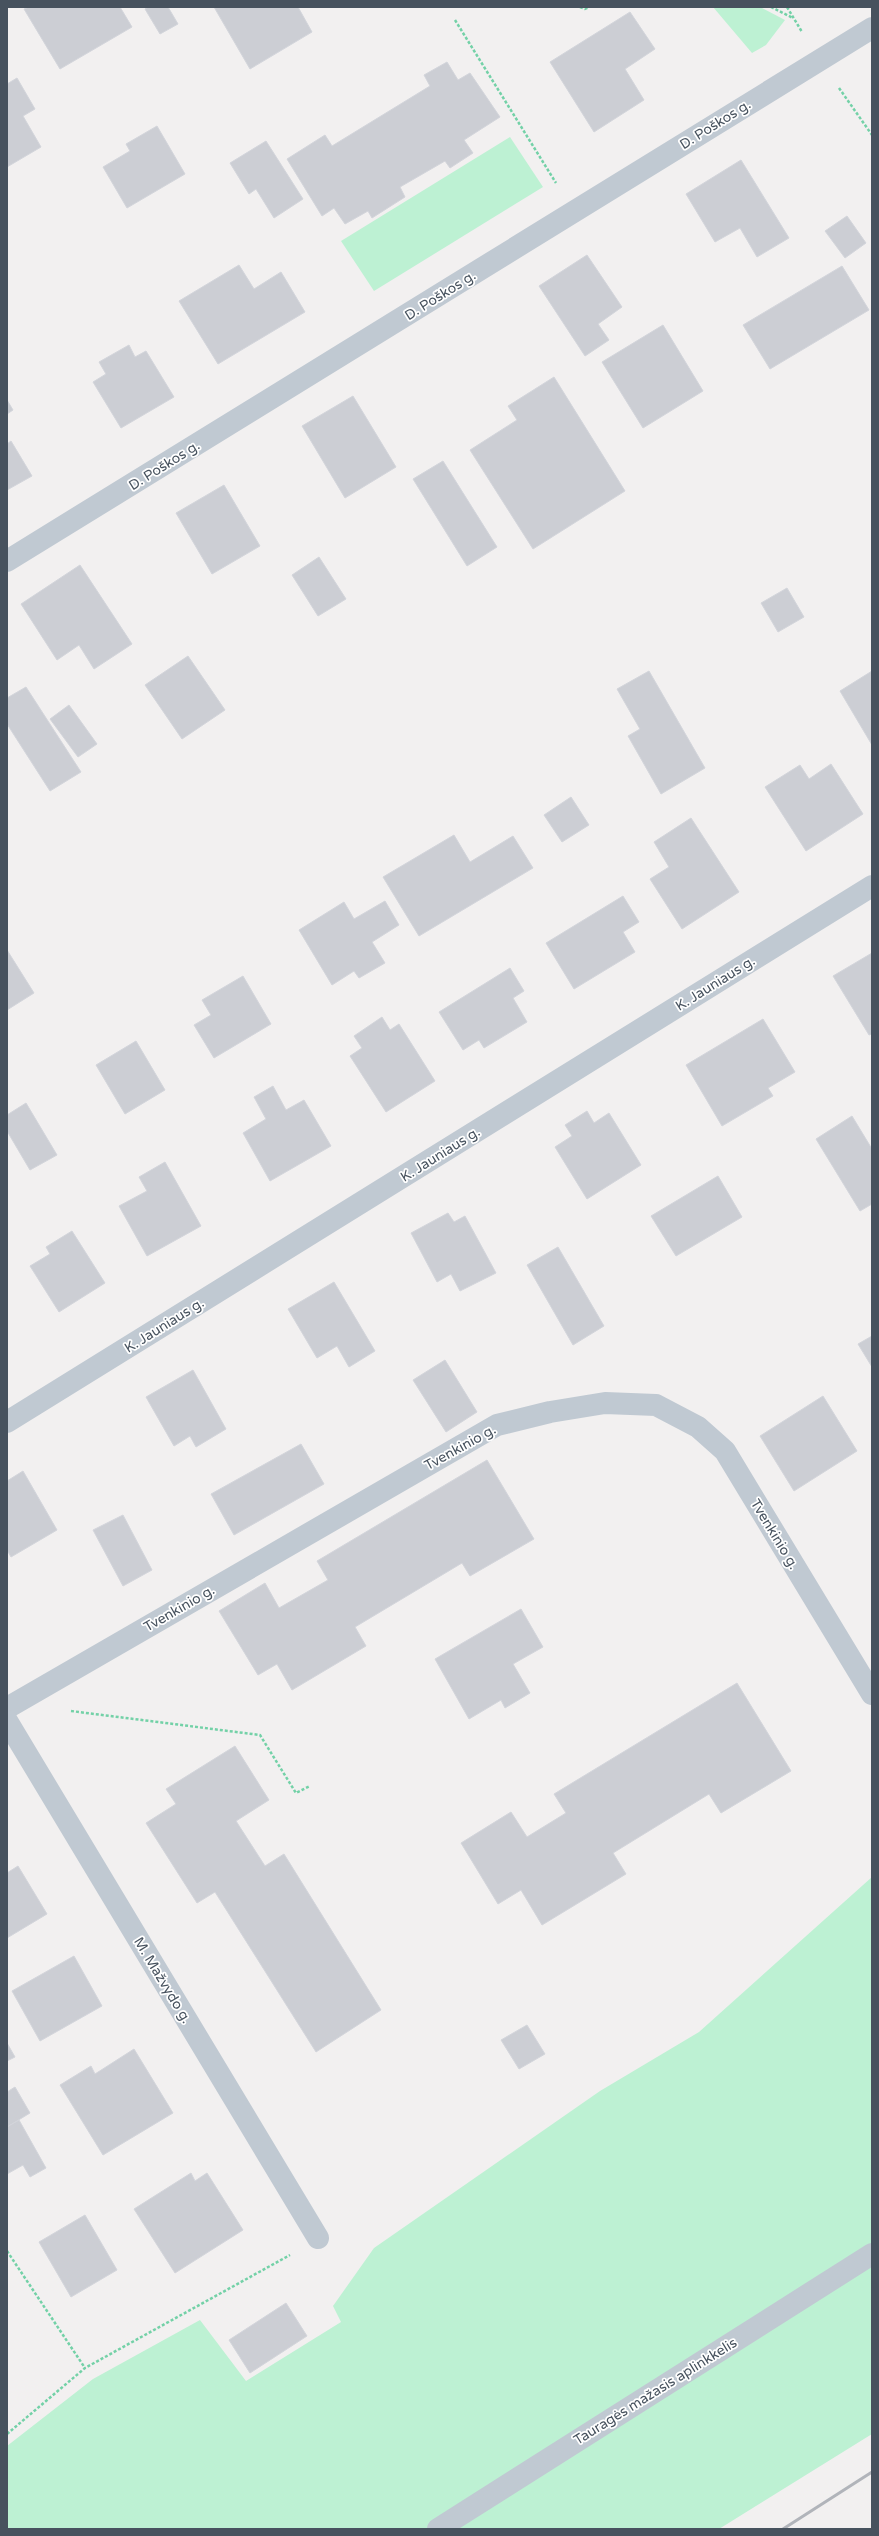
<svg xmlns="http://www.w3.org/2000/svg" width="879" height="2536" font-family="'Varela Round',sans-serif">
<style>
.green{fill:#bdf1d3}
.building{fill:#ccced4;stroke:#d3d5db}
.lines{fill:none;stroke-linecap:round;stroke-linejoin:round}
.path{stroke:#73d1a7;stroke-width:2.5;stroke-dasharray:3 2;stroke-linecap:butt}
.minor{stroke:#c0c9d2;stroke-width:22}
.rail{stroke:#b1b4ba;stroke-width:3}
.labels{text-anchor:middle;stroke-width:3.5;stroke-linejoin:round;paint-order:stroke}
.street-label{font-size:14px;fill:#47525e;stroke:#fff}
</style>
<rect width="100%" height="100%" fill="#f2f0f0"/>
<g class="green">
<polygon points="713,7 760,7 785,20 766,45 752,53"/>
<polygon points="510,137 543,187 374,291 341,241"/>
<polygon points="872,1877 872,2434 719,2529 7,2529 7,2446 93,2379 200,2320 246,2381 341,2322 333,2306 374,2248 600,2091 699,2032"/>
</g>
<g class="building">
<polygon points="29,7 120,7 132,27 60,69 24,9"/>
<polygon points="148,7 168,7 178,24 160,34 145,9"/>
<polygon points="214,7 298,7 312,32 250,69"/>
<polygon points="630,12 655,49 625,69 644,100 594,132 550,62"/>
<polygon points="447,62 458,80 470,73 500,117 464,140 473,153 450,168 445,161 400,187 405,197 372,218 368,211 345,224 334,208 322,216 287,159 325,135 332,146 430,86 424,75"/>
<polygon points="17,78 35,109 23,116 41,147 7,167 7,84"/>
<polygon points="157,126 185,174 127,208 103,167 130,151 126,144"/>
<polygon points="266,141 303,199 274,218 256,189 249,194 230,163"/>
<polygon points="741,160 789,238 757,257 740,228 715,242 686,194"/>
<polygon points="847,216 866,243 845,258 825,231"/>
<polygon points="587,255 622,307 598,324 609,340 585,356 539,286"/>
<polygon points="239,265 254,289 281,272 305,312 218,364 179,301"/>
<polygon points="842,266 869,310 770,369 743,325"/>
<polygon points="663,325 703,391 643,428 602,362"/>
<polygon points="129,345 135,357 146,351 174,397 121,428 93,382 106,374 99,362"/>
<polygon points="554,377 625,491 533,549 470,450 517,420 508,406"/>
<polygon points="353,396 396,467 345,498 302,426"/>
<polygon points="7,400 13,410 7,414"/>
<polygon points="11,441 32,476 7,490 7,444"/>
<polygon points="443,461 497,547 467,566 413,479"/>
<polygon points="224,485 260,546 212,574 176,513"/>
<polygon points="319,557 346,599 318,616 292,575"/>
<polygon points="80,565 132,644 94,669 79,645 57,660 21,604"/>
<polygon points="787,588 804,617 778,632 761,603"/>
<polygon points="188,656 225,710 182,739 145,685"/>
<polygon points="649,671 705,768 661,794 628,736 640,729 617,689"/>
<polygon points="872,671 872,745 840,691"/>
<polygon points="26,687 81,772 50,791 7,724 7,698"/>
<polygon points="69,705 97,744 78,757 50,719"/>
<polygon points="831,764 863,814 806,851 765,787 800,765 809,779"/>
<polygon points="571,797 589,825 562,842 544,815"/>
<polygon points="691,818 739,892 682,929 650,879 669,867 654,842"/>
<polygon points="454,835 470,862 513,836 533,868 419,936 383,877"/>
<polygon points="623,896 639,922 623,932 635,952 574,989 546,943"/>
<polygon points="385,901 399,925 372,942 385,963 359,978 354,971 332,985 299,930 344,902 354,919"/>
<polygon points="7,950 34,993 7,1010"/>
<polygon points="872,953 872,1034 869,1035 833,976"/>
<polygon points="510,968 524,991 513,998 527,1022 484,1048 479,1040 463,1050 439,1012"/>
<polygon points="243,976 271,1024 214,1058 194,1025 211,1015 202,1000"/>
<polygon points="382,1017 390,1030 399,1024 435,1081 386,1112 350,1056 362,1048 354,1036"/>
<polygon points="763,1019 795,1072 768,1088 773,1096 722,1126 686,1065"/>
<polygon points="136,1041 165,1090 125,1114 96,1065"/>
<polygon points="273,1086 286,1110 304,1100 331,1146 270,1181 243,1133 266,1119 254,1097"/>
<polygon points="26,1103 57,1155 30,1170 7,1131 7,1115"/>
<polygon points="587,1111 594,1123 609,1113 641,1165 587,1199 555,1147 572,1136 565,1125"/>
<polygon points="852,1116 872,1149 872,1204 860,1211 816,1139"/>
<polygon points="165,1162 201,1226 147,1256 119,1206 147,1191 139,1177"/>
<polygon points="718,1176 742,1217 676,1256 651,1216"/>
<polygon points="448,1213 454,1222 465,1216 496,1273 460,1291 451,1274 437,1282 411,1233"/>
<polygon points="72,1231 105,1283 59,1312 30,1266 50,1254 46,1247"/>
<polygon points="558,1247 604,1326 573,1345 527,1265"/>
<polygon points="334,1282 375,1351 349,1367 337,1346 317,1358 288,1309"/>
<polygon points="872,1336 872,1367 858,1344"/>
<polygon points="445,1360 477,1412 446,1432 413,1380"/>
<polygon points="193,1370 226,1429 196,1447 190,1436 174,1446 146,1397"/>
<polygon points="823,1396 857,1451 794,1491 760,1436"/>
<polygon points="301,1444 324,1484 234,1535 211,1494"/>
<polygon points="487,1460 534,1539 470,1576 462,1563 355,1627 366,1646 292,1690 277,1664 258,1675 219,1611 265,1583 279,1608 328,1580 317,1561"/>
<polygon points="23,1471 57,1530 11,1557 7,1550 7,1481"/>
<polygon points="123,1515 152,1570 123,1586 93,1530"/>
<polygon points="521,1609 543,1647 513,1664 530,1693 505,1708 501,1700 469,1719 435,1659"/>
<polygon points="737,1683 791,1771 721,1813 709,1794 613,1853 626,1874 542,1925 521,1890 498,1904 461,1843 511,1812 527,1837 566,1813 554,1794"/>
<polygon points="235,1746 269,1800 236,1821 265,1866 284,1854 381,2010 316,2052 215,1892 197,1903 146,1823 176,1804 166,1789"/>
<polygon points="18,1866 47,1914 7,1938 7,1873"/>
<polygon points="74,1956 102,2006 40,2041 12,1991"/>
<polygon points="527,2025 545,2054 519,2069 501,2040"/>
<polygon points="7,2043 15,2057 7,2061"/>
<polygon points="134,2049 173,2113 103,2155 60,2085 91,2066 95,2074"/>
<polygon points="15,2087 30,2113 7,2127 7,2092"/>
<polygon points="19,2120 46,2168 30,2177 23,2165 7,2174 7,2127"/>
<polygon points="191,2173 195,2181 207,2173 243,2230 175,2273 134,2209"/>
<polygon points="85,2215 117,2270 71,2297 39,2242"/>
<polygon points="286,2303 307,2336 250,2373 229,2340"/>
</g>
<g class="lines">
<g class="path">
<polyline points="580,7 585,9 589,7"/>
<polyline points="771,7 793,18"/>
<polyline points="787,7 802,32"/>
<polyline points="455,20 556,183"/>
<polyline points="839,88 872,135"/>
<polyline points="71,1711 260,1735 296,1793 310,1786"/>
<polyline points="7,2251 85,2368"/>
<polyline points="7,2434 85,2368 290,2255"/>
</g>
<g class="minor">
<polyline points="7,561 872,28"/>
<polyline points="7,1422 872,886"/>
<polyline points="7,1708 497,1425 550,1412 605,1403 656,1405 698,1427 725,1451 872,1694"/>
<polyline points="7,1721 318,2238"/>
<polyline points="438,2529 872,2254"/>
</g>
<polyline class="rail" points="783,2529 872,2472"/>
</g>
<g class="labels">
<g class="street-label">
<text transform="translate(715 124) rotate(-32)" y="5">D. Poškos g.</text>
<text transform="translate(440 295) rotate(-32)" y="5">D. Poškos g.</text>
<text transform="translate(164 465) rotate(-32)" y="5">D. Poškos g.</text>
<text transform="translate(715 983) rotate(-32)" y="5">K. Jauniaus g.</text>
<text transform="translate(440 1154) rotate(-32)" y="5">K. Jauniaus g.</text>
<text transform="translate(164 1325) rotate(-32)" y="5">K. Jauniaus g.</text>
<text transform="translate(460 1447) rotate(-29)" y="5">Tvenkinio g.</text>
<text transform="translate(775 1534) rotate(59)" y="5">Tvenkinio g.</text>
<text transform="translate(179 1608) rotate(-30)" y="5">Tvenkinio g.</text>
<text transform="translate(163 1980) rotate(59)" y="5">M. Mažvydo g.</text>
<text transform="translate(655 2391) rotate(-32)" y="5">Tauragės mažasis aplinkkelis</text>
</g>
</g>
<rect width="879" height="2536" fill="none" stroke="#47525e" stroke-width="16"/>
</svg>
